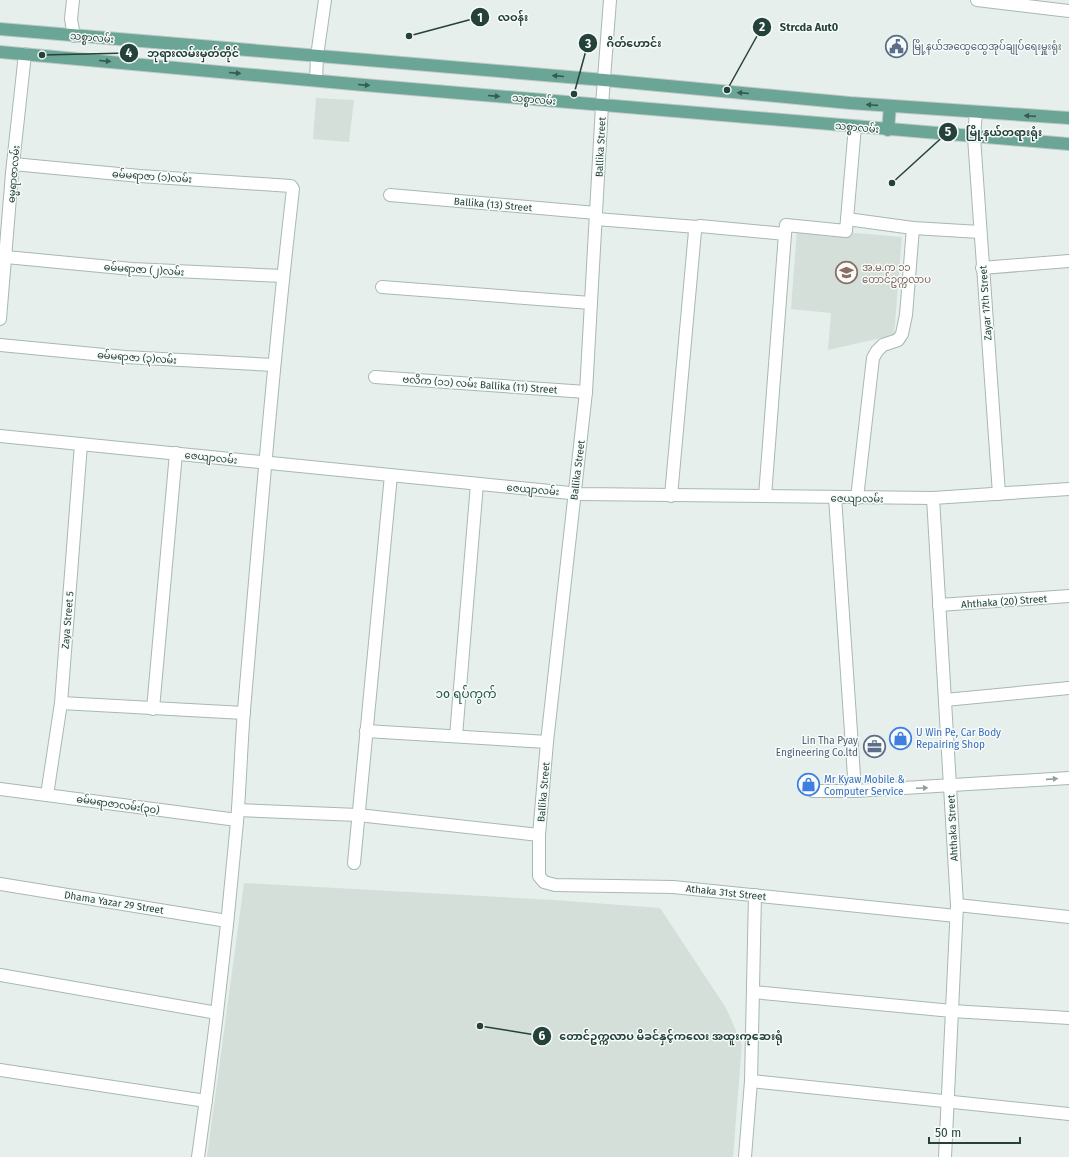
<svg xmlns="http://www.w3.org/2000/svg" width="1069" height="1157" font-family="'Fira Sans','Noto Sans Myanmar',sans-serif">
<style>
.built{fill:#d4dfda}
.lines{fill:none;stroke-linecap:round;stroke-linejoin:round}
.minor-casing{stroke:#a8b8b2;stroke-width:14}
.major-casing{stroke:#c2cac8;stroke-width:14}
.minor{stroke:#fff;stroke-width:12}
.major{stroke:#6aa596;stroke-width:12}
.oneway{fill:#365b51}
.oneway2{fill:#92a09c}
.labels{text-anchor:middle;stroke-width:3;stroke-linejoin:round;paint-order:stroke}
.street-label{font-size:10px;fill:#24423a;stroke:#f7fbf9}
.service-label{font-size:10px;fill:#4e5e75;stroke:#f7fbf9;text-anchor:start}
.education-label{font-size:10px;fill:#785e54;stroke:#f7fbf9;text-anchor:start}
.shop-label{font-size:10px;fill:#366cbe;stroke:#f7fbf9;text-anchor:start}
.quarter-label{font-size:12px;fill:#1f5548;stroke:#f7fbf9}
.leader{fill:none;stroke:#24423a;stroke-width:1.5}
.callout-dot{fill:#24423a;stroke:#f7fbf9;stroke-width:1.5}
.mark-label{font-size:12px;text-anchor:middle;font-weight:bold;fill:#fff}
.callout-label{font-size:11px;text-anchor:middle;font-weight:bold;fill:#24423a;stroke:#f7fbf9;stroke-width:3;stroke-linejoin:round;paint-order:stroke}
</style>
<rect width="100%" height="100%" fill="#e6efeb"/>
<g class="built">
<polygon points="316,98 354,100 349,142 313,139"/>
<polygon points="797,228 902,237 894,335 828,350 831,313 791,309"/>
<polygon points="244,883 554,900 660,908 726,1008 742,1044 733,1157 207,1157"/>
</g>
<g class="lines">
<defs>
<g id="minor">
<polyline points="73,0 71,19 74,36"/>
<polyline points="610,0 602,105 586,392 547,742 539,835 539,876 544,882 555,885 673,887 956,916"/>
<polyline points="977,0 1069,11"/>
<polyline points="316,80 317,56 325,0"/>
<polyline points="976,112 974,137 999,494"/>
<path d="M13 164 140 176 291 186 293 189C273 362 259 536 244 710 241 747 240 785 237 822 227 934 214 1046 198 1157"/>
<polyline points="390,195 596,213"/>
<polyline points="596,219 697,227"/>
<polyline points="847,219 913,228 980,232"/>
<polyline points="785,234 786,225 846,231 855,126"/>
<polyline points="6,257 132,269 283,276"/>
<polyline points="982,268 1069,261"/>
<polyline points="382,287 591,303"/>
<polyline points="0,319 12,173 25,54"/>
<polyline points="0,345 125,357 274,365"/>
<polyline points="375,377 586,392"/>
<polyline points="0,436 580,494 933,498 1069,489"/>
<polyline points="671,496 695,231 697,227 700,226 785,234 765,496"/>
<polyline points="835,497 855,791"/>
<polyline points="857,498 873,358 877,351 883,345 898,340 902,334 906,315 913,228"/>
<polyline points="933,498 957,905 945,1157"/>
<polyline points="939,605 1069,596"/>
<polyline points="945,700 1069,688"/>
<polyline points="61,703 244,713"/>
<polyline points="153,709 176,453"/>
<polyline points="366,731 547,742"/>
<polyline points="456,736 477,484"/>
<polyline points="0,789 237,820"/>
<polyline points="813,791 855,791 1069,778"/>
<polyline points="47,795 61,703 81,444"/>
<polyline points="238,810 358,815 539,835"/>
<polyline points="354,863 391,475"/>
<polyline points="0,884 227,921"/>
<polyline points="957,905 1069,917"/>
<polyline points="0,975 217,1013"/>
<polyline points="753,992 952,1011 1069,1018"/>
<polyline points="0,1070 206,1101"/>
<polyline points="751,1081 1069,1114"/>
<polyline points="745,1157 751,1081 755,895"/>
</g>
<g id="major">
<polyline points="0,29 604,80 850,103 1069,118"/>
<polyline points="0,52 364,85 1069,144"/>
<polyline points="888,130 890,106"/>
</g>
</defs>
<use href="#minor" class="minor-casing"/>
<use href="#major" class="major-casing"/>
<use href="#minor" class="minor"/>
<use href="#major" class="major"/>
</g>
<defs><path id="oneway-solid" d="M-6-.8H1V-3.2L6.5 0L1 3.2V.8H-6Z"/></defs>
<g class="oneway">
<use href="#oneway-solid" transform="translate(105 61) rotate(5)"/>
<use href="#oneway-solid" transform="translate(235 73) rotate(5)"/>
<use href="#oneway-solid" transform="translate(558 76) rotate(-175)"/>
<use href="#oneway-solid" transform="translate(364 85) rotate(5)"/>
<use href="#oneway-solid" transform="translate(743 93) rotate(-175)"/>
<use href="#oneway-solid" transform="translate(494 96) rotate(5)"/>
<use href="#oneway-solid" transform="translate(872 105) rotate(-176)"/>
<use href="#oneway-solid" transform="translate(1030 116) rotate(-176)"/>
</g>
<g class="oneway2">
<use href="#oneway-solid" transform="translate(1052 779) rotate(-4)"/>
<use href="#oneway-solid" transform="translate(922 788) rotate(-3)"/>
</g>
<defs>
<symbol id="civic-ring" viewBox="-11 -11 22 22"><circle r="9.5" fill="#f7fbf9" stroke="#5c6f8a" stroke-width="1.5"/><path d="M-.6-6.5H3V-4.5H.6V-3L4-1V1h2V6H-6V1h2V-1L-.6-3ZM-1.2 2.5V6h2.4V2.5Z" fill="#5c6f8a"/></symbol>
<symbol id="school-ring" viewBox="-11 -11 22 22"><circle r="9.5" fill="#f7fbf9" stroke="#8d6e63" stroke-width="1.5"/><path d="M0-5L7-2L0 1L-7-2ZM-4 1L0 2.5L4 1V4Q0 6-4 4Z" fill="#8d6e63"/></symbol>
<symbol id="shop-ring" viewBox="-11 -11 22 22"><circle r="9.5" fill="#f7fbf9" stroke="#3f7fe0" stroke-width="1.5"/><path d="M-5-2.5h2.3a2.7 3.5 0 0 1 5.4 0H5L5.5 6h-11ZM-1.5-2.5h3a1.5 2.3 0 0 0-3 0Z" fill="#3f7fe0"/></symbol>
<symbol id="office-ring" viewBox="-11 -11 22 22"><circle r="9.5" fill="#f7fbf9" stroke="#5c6f8a" stroke-width="1.5"/><path d="M-6-3h4V-5.5h4V-3h4V5H-6ZM-1-4.5V-3h2v-1.5ZM-6 0V1H6V0Z" fill="#5c6f8a"/></symbol>
</defs>
<g fill-rule="evenodd">
<use href="#civic-ring" x="884" y="34" width="25" height="25"/>
<use href="#school-ring" x="834" y="260" width="25" height="25"/>
<use href="#shop-ring" x="888" y="726" width="25" height="25"/>
<use href="#office-ring" x="862" y="734" width="25" height="25"/>
<use href="#shop-ring" x="796" y="772" width="25" height="25"/>
</g>
<g class="labels">
<g class="street-label">
<text transform="translate(92 37) rotate(5)" y="4">သစ္စာလမ်း</text>
<text transform="translate(534 99) rotate(5)" y="4">သစ္စာလမ်း</text>
<text transform="translate(857 127) rotate(5)" y="4">သစ္စာလမ်း</text>
<text transform="translate(600 147) rotate(-87)" y="4">Ballika Street</text>
<text transform="translate(13 174) rotate(-85)" y="4">ဓမ္မရာဇာလမ်း</text>
<text transform="translate(152 176) rotate(4)" y="4">ဓမ်မရာဇာ (၁)လမ်း</text>
<text transform="translate(493 204) rotate(5)" y="4">Ballika (13) Street</text>
<text transform="translate(144 269) rotate(4)" y="4">ဓမ်မရာဇာ (၂)လမ်း</text>
<text transform="translate(985 303) rotate(-94)" y="4">Zayar 17th Street</text>
<text transform="translate(137 357) rotate(4)" y="4">ဓမ်မရာဇာ (၃)လမ်း</text>
<text transform="translate(480 384) rotate(4)" y="4">ဗလိက (၁၁) လမ်း Ballika (11) Street</text>
<text transform="translate(211 457) rotate(6)" y="4">ဇေယျာလမ်း</text>
<text transform="translate(577 470) rotate(-83)" y="4">Ballika Street</text>
<text transform="translate(533 489) rotate(5)" y="4">ဇေယျာလမ်း</text>
<text transform="translate(857 498) rotate(1)" y="4">ဇေယျာလမ်း</text>
<text transform="translate(1004 601) rotate(-4)" y="4">Ahthaka (20) Street</text>
<text transform="translate(67 620) rotate(-85)" y="4">Zaya Street 5</text>
<text transform="translate(543 792) rotate(-85)" y="4">Ballika Street</text>
<text transform="translate(118 804) rotate(8)" y="4">ဓမ်မရာဇာလမ်း(၃၀)</text>
<text transform="translate(952 828) rotate(-93)" y="4">Ahthaka Street</text>
<text transform="translate(726 892) rotate(6)" y="4">Athaka 31st Street</text>
<text transform="translate(114 902) rotate(9)" y="4">Dhama Yazar 29 Street</text>
</g>
<g class="service-label">
<text x="912" y="50">မြို့နယ်အထွေထွေအုပ်ချုပ်ရေးမှူးရုံး</text>
<text x="858" y="744" text-anchor="end">Lin Tha Pyay<tspan x="858" dy="12">Engineering Co.ltd</tspan></text>
</g>
<g class="education-label">
<text x="862" y="271">အ.မ.က ၁၁<tspan x="862" dy="12">တောင်ဥက္ကလာပ</tspan></text>
</g>
<g class="shop-label">
<text x="916" y="736">U Win Pe, Car Body<tspan x="916" dy="12">Repairing Shop</tspan></text>
<text x="824" y="783">Mr Kyaw Mobile &amp;<tspan x="824" dy="12">Computer Service</tspan></text>
</g>
<g class="quarter-label">
<text x="466" y="698">၁o ရပ်ကွက်</text>
</g>
</g>
<path class="leader" d="M409 36L480 17M727 90L762 27M574 94L588 43M42 55L129 53M892 183L948 132M480 1026L542 1036"/>
<g class="callout-dot">
<circle cx="409" cy="36" r="4"/>
<circle cx="727" cy="90" r="4"/>
<circle cx="574" cy="94" r="4"/>
<circle cx="42" cy="55" r="4"/>
<circle cx="892" cy="183" r="4"/>
<circle cx="480" cy="1026" r="4"/>
<circle cx="480" cy="17" r="10"/>
<circle cx="762" cy="27" r="10"/>
<circle cx="588" cy="43" r="10"/>
<circle cx="129" cy="53" r="10"/>
<circle cx="948" cy="132" r="10"/>
<circle cx="542" cy="1036" r="10"/>
</g>
<g class="mark-label">
<text x="480" y="22">1</text>
<text x="762" y="31">2</text>
<text x="588" y="48">3</text>
<text x="129" y="57">4</text>
<text x="948" y="136">5</text>
<text x="542" y="1040">6</text>
</g>
<g class="callout-label">
<text x="513" y="21">လဝန်း</text>
<text x="809" y="31">Strcda Aut0</text>
<text x="634" y="47">ဂိတ်ဟောင်း</text>
<text x="193" y="57">ဘုရားလမ်းမှတ်တိုင်</text>
<text x="1004" y="136">မြို့နယ်တရားရုံး</text>
<text x="671" y="1040">တောင်ဥက္ကလာပ မိခင်နှင့်ကလေး အထူးကုဆေးရုံ</text>
</g>
<path d="M929 1137v6h91v-6" fill="none" stroke="#24423a" stroke-width="2"/>
<text x="935" y="1137" font-size="12" fill="#24423a" stroke="#f7fbf9" stroke-width="3" paint-order="stroke">50 m</text>
</svg>
